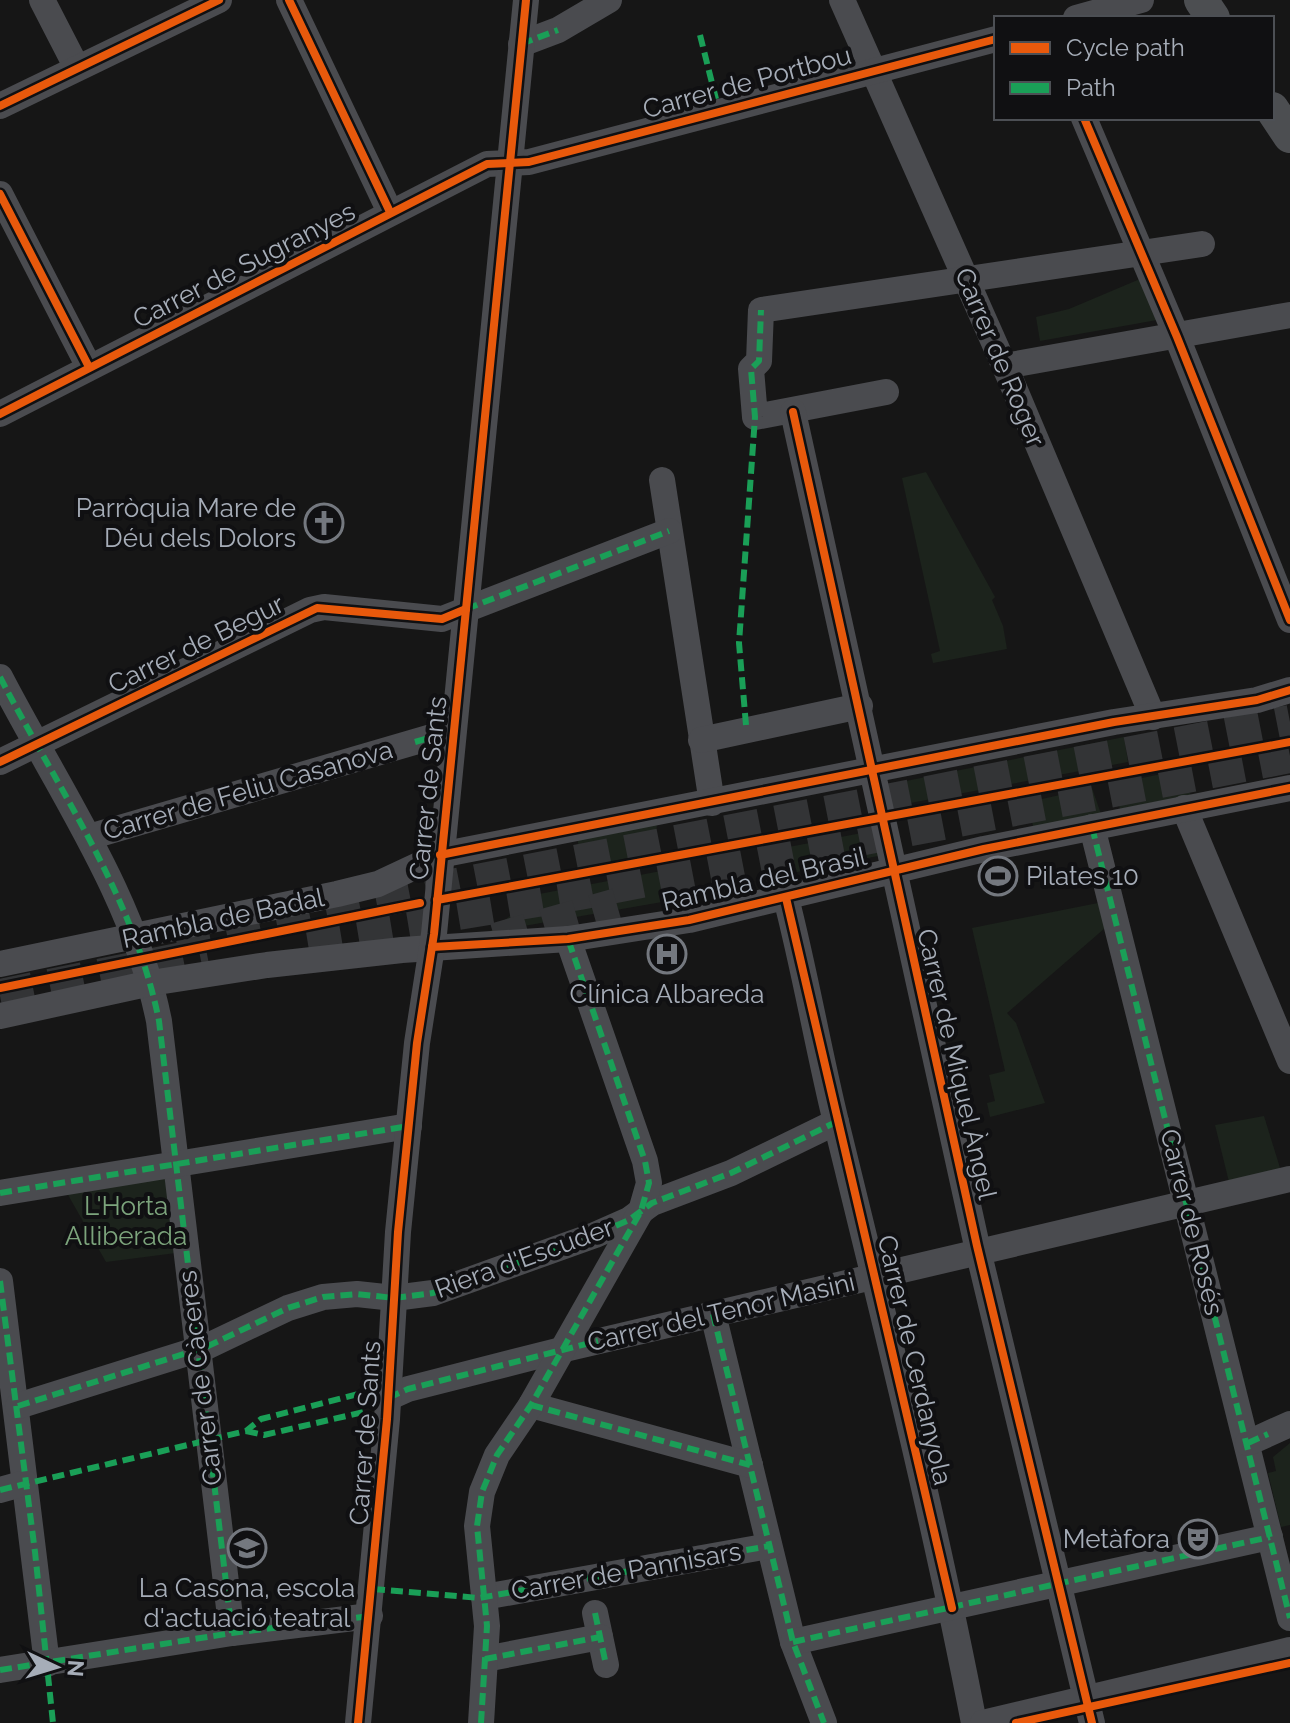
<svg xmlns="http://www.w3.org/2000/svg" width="1290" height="1723" font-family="Raleway,sans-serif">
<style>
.green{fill:#1c231c}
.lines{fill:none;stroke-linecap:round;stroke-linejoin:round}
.major-tunnel{stroke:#333436;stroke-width:34;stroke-dasharray:34 17;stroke-linecap:butt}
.minor{stroke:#4a4b4f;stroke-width:26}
.major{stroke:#4c4e51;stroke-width:34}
.quiet{stroke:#1a9f57;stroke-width:6;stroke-dasharray:12 6;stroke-linecap:butt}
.cycleway-casing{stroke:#101012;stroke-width:13}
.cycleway{stroke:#e8590c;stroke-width:8}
.labels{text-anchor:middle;stroke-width:8;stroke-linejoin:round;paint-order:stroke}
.street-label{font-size:26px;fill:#a6adb8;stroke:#101012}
.poi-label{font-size:26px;fill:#a6adb8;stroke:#101012;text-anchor:end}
.park-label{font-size:26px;fill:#7ca47c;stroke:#101012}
</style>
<rect width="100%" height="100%" fill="#161616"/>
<g class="green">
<polygon points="1140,279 1157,320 1040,341 1036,317 1069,309"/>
<polygon points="926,472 995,597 992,600 1003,626 1007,649 933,663 931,654 940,651 902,478"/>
<polygon points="1124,737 1128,762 905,804 901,782"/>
<polygon points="1176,771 1191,795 1120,809 1113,784"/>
<polygon points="1092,788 1102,817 1034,831 1028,802"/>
<polygon points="657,822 655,853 582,867 577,837"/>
<polygon points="872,831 878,856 772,877 773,850"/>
<polygon points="677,868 691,897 489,932 539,894"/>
<polygon points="1098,903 1105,928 1007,1013 1016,1023 1045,1103 990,1117 987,1103 995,1101 989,1075 1005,1071 972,928"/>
<polygon points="1264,1116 1281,1171 1229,1182 1215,1125"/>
<polygon points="165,1177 176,1253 106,1262 67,1193"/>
<polygon points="1290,1443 1290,1525 1281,1527 1268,1473 1276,1471 1273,1457"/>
</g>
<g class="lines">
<g class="major-tunnel">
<polyline points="307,938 579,893 1290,756"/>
<polyline points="176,940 1290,722"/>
<polyline points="495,940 617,905"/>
<polyline points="0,996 207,954"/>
</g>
<g class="minor">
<polyline points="42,0 77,68"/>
<polyline points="289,0 390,212"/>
<polyline points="842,0 1012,383 1153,717"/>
<polyline points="1076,18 1141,0"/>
<polyline points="521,44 558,30 609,0"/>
<polyline points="0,106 219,0"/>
<polyline points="1084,118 1177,337 1290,620"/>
<polyline points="0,194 89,367"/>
<polyline points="1005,366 1290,315"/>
<polyline points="886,392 755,417 751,369 759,361 761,310 1202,244"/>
<polyline points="793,412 977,1246 1092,1723"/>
<polyline points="0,414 487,164 529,162 996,39"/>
<polyline points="662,480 712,803"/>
<path d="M0 677C58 789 134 896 159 1021L232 1633"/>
<polyline points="701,740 860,706"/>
<polyline points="0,762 310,610 324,607 442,619 669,531"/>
<polyline points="1184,808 1290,1061"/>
<polyline points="1092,827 1290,1618"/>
<polyline points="89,837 452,731"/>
<path d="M786 898C805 972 818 1048 836 1122 885 1322 935 1521 974 1723"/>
<polyline points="0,964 337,894 378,884 440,855 1114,722 1257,700 1290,690"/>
<polyline points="0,1016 151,983 267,965 402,950 568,939 689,920 984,849 1290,788"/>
<polyline points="0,1193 409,1126"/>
<polyline points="0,1281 47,1664"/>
<polyline points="713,1314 793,1642 824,1723"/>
<polyline points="388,1398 408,1389 561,1350 1290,1179"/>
<polyline points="531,1405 750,1465"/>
<polyline points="18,1406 206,1347 288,1308 323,1297 357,1294 394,1298 433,1293 595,1235 629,1220 652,1203 731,1173 836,1122"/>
<polyline points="1248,1443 1290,1424"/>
<polyline points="0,1490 25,1483"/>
<polyline points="484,1597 769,1546"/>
<polyline points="595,1613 606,1665"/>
<polyline points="793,1642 1270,1537"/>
<polyline points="485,1659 600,1637"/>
<polyline points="0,1670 232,1633 370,1616"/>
<polyline points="358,1723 387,1419 398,1232 417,1043 434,934 526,0"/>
<polyline points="481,1723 487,1626 477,1526 482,1492 497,1455 531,1405 641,1211 649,1183 645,1161 568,939"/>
<polyline points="983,1723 1290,1650"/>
</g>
<g class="major">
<polyline points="1201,0 1213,18"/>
<polyline points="1272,109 1290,136"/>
</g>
<g class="quiet">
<polyline points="700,35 716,99"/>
<polyline points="521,44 558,30"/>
<polyline points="466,609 669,531"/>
<path d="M0 677C58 789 134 896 159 1021L232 1633"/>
<polyline points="746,725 739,643 755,417 751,369 759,361 761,310"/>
<polyline points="415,742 452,731"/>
<polyline points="1092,827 1290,1618"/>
<polyline points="0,1193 409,1126"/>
<polyline points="0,1281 35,1552 53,1723"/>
<polyline points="713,1314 793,1642 824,1723"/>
<polyline points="388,1398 408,1389 598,1341"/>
<polyline points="531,1405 750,1465"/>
<polyline points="18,1406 206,1347 288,1308 323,1297 357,1294 394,1298 433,1293 595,1235 629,1220 652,1203 731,1173 836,1122"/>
<polyline points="246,1431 264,1435 368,1411"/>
<polyline points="1248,1443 1268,1434"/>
<polyline points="0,1490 246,1431 261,1419 370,1391"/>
<polyline points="373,1589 479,1598 769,1546"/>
<polyline points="595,1613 606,1665"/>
<polyline points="793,1642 1270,1537"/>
<polyline points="485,1659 600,1637"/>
<polyline points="0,1670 232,1633 370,1616"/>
<polyline points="481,1723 487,1626 477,1526 482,1492 497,1455 531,1405 641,1211 649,1183 645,1161 568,939"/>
</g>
<defs>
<g id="cycleway">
<polyline points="289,0 390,212"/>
<polyline points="0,106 219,0"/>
<polyline points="1084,118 1177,337 1290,620"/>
<polyline points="0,194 89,367"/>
<polyline points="793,412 977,1246 1092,1723"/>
<polyline points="0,414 487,164 529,162 996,39"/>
<polyline points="0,762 317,608 442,619 466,609"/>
<polyline points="440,855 1114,722 1257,700 1290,690"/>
<polyline points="786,898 952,1608"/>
<polyline points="437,900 1290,742"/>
<polyline points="432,947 568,939 689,920 984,849 1290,788"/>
<polyline points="0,988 420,903"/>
<polyline points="358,1723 387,1419 398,1232 417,1043 434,934 526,0"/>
<polyline points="1016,1723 1290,1663"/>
</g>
</defs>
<use href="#cycleway" class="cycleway-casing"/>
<use href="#cycleway" class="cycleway"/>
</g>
<defs>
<symbol id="church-ring" viewBox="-11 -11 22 22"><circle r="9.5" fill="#101012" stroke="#74787f" stroke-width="1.5"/><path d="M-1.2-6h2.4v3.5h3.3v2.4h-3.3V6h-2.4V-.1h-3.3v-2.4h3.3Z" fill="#74787f"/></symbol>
<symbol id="stadium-ring" viewBox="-11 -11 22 22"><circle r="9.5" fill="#101012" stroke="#74787f" stroke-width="1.5"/><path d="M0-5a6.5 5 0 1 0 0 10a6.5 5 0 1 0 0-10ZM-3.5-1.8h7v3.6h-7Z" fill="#74787f"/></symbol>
<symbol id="hospital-ring" viewBox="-11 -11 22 22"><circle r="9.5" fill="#101012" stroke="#74787f" stroke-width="1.5"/><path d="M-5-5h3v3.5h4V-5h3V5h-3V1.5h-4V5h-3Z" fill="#74787f"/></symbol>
<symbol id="theatre-ring" viewBox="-11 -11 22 22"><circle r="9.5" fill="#101012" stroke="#74787f" stroke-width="1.5"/><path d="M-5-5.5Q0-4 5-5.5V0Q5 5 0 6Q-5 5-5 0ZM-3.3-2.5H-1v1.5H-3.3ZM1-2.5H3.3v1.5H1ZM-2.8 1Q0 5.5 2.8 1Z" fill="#74787f"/></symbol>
<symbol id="university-ring" viewBox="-11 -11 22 22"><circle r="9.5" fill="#101012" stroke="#74787f" stroke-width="1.5"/><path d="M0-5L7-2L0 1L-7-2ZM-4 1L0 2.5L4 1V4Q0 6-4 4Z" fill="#74787f"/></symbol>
</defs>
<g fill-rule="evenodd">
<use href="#church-ring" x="302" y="501" width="44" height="44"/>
<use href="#stadium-ring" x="976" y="854" width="44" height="44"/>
<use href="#hospital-ring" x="645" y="932" width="44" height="44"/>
<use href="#theatre-ring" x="1176" y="1517" width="44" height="44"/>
<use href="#university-ring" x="225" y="1526" width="44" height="44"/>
</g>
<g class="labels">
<g class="street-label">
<text transform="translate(747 82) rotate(-15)" y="9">Carrer de Portbou</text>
<text transform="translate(244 265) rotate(-27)" y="9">Carrer de Sugranyes</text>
<text transform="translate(1000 357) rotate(67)" y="9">Carrer de Roger</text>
<text transform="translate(196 644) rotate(-26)" y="9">Carrer de Begur</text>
<text transform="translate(428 788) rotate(-84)" y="9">Carrer de Sants</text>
<text transform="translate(248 790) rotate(-16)" y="9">Carrer de Feliu Casanova</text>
<text transform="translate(764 879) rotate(-13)" y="9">Rambla del Brasil</text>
<text transform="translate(223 918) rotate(-12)" y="9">Rambla de Badal</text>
<text transform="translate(957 1064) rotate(77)" y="9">Carrer de Miquel Àngel</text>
<text transform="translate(1192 1222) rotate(76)" y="9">Carrer de Rosés</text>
<text transform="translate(524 1258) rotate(-20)" y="9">Riera d'Escuder</text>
<text transform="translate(721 1312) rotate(-13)" y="9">Carrer del Tenor Masini</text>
<text transform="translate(915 1360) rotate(77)" y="9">Carrer de Cerdanyola</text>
<text transform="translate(200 1378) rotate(-97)" y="9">Carrer de Càceres</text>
<text transform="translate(365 1433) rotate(-86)" y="9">Carrer de Sants</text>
<text transform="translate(626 1571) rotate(-10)" y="9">Carrer de Pannisars</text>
</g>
<g class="poi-label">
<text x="296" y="517">Parròquia Mare de<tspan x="296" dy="30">Déu dels Dolors</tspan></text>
<text x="1026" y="885" text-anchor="start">Pilates 10</text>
<text x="667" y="1003" text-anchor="middle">Clínica Albareda</text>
<text x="1170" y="1548">Metàfora</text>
<text x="247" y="1597" text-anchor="middle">La Casona, escola<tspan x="247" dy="30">d'actuació teatral</tspan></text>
</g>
<g class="park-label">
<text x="126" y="1215">L'Horta<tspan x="126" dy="30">Alliberada</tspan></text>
</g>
</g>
<rect x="994" y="16" width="280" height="104" fill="#101012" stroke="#4c4f54" stroke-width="2"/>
<rect x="1010" y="42" width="40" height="12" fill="#e8590c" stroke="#4c4f54" stroke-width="2"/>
<text x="1066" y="56" font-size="24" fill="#a6adb8">Cycle path</text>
<rect x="1010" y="82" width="40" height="12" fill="#1a9f57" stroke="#4c4f54" stroke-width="2"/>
<text x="1066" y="96" font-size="24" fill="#a6adb8">Path</text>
<g transform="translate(56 1667) rotate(94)" stroke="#101012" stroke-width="6" paint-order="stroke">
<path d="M0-6L14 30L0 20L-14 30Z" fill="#a6adb8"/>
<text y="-12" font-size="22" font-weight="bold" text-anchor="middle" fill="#a6adb8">N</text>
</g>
</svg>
